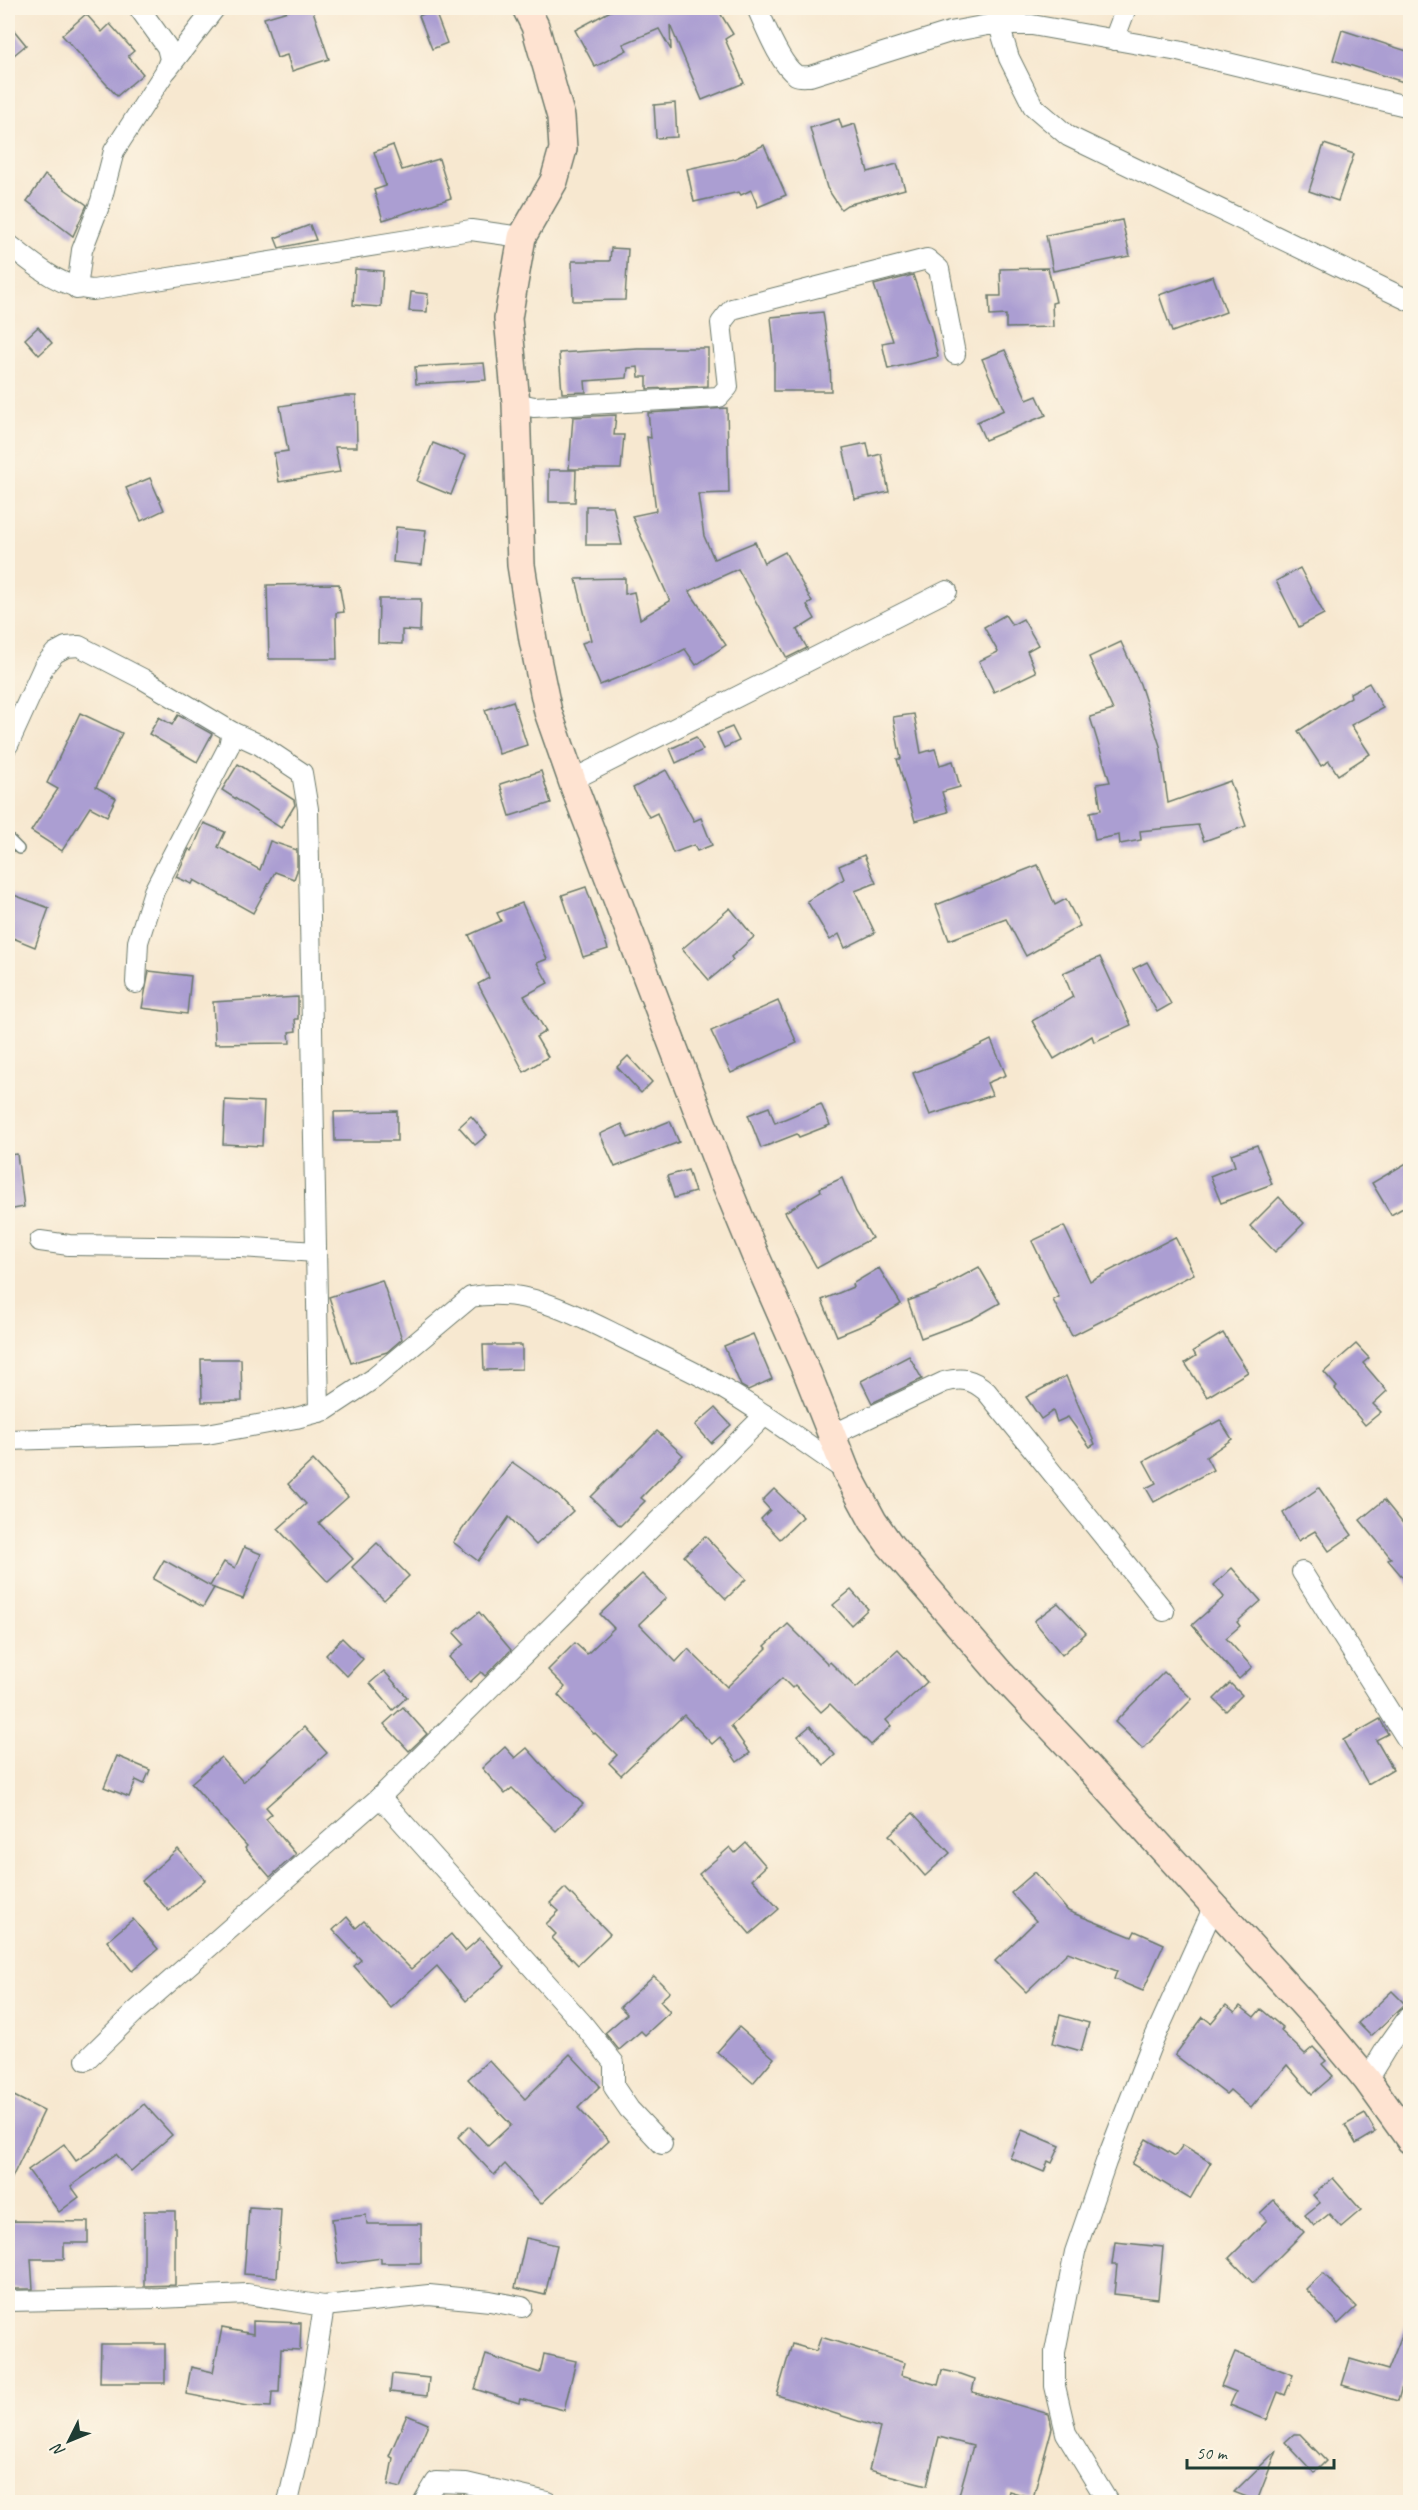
<svg xmlns="http://www.w3.org/2000/svg" width="1418" height="2510" font-family="Caveat,sans-serif">
<style>
.building{fill:#ab9ed2}
.lines{fill:none;stroke-linecap:round;stroke-linejoin:round}
.lane-casing{stroke:#6b796b;stroke-width:12}
.street-casing{stroke:#6b796b;stroke-width:22}
.secondary-casing{stroke:#6b796b;stroke-width:30}
.lane{stroke:#fff;stroke-width:9}
.street{stroke:#fff;stroke-width:20}
.secondary{stroke:#fee3d1;stroke-width:27}
</style>
<rect width="100%" height="100%" fill="#fcf5e5"/>
<filter id="ink" filterUnits="userSpaceOnUse"><feTurbulence type="fractalNoise" baseFrequency=".0167" numOctaves="2"/><feDisplacementMap in="SourceGraphic" scale="12" xChannelSelector="R" yChannelSelector="G"/><feConvolveMatrix kernelMatrix="1 2 1 2 8 2 1 2 1" color-interpolation-filters="sRGB"/></filter>
<filter id="wash" filterUnits="userSpaceOnUse"><feTurbulence type="fractalNoise" baseFrequency=".008" numOctaves="4" result="noise"/><feDisplacementMap in="SourceGraphic" scale="24" xChannelSelector="R" yChannelSelector="G"/><feGaussianBlur stdDeviation="1.35" result="paint"/><feColorMatrix in="noise" values="0 0 0 0 0 0 0 0 0 0 0 0 0 0 0 0 0 1.4 0 .05"/><feComposite in="paint" operator="in"/></filter>
<g filter="url(#wash)">
<rect width="100%" height="100%" fill="#f7e8d0"/>
<g id="blocks">
<g class="building">
<polygon points="298,8 312,8 329,59 292,71 287,55 277,58 264,18"/>
<polygon points="616,8 717,8 733,34 725,39 744,83 702,100 670,25 671,50 659,29 623,44 627,50 595,67 575,30"/>
<polygon points="434,9 447,43 432,49 419,16"/>
<polygon points="86,14 102,32 110,24 134,51 128,56 143,74 117,96 62,35"/>
<polygon points="8,23 26,45 8,60"/>
<polygon points="1342,30 1410,52 1410,84 1333,60"/>
<polygon points="675,103 677,137 656,138 654,105"/>
<polygon points="839,119 842,128 855,124 868,172 897,164 905,189 847,205 841,209 827,188 810,128"/>
<polygon points="1324,144 1354,154 1338,201 1309,191"/>
<polygon points="393,145 402,170 439,159 451,198 383,220 374,190 386,186 374,152"/>
<polygon points="764,145 786,195 758,207 751,190 741,195 739,192 694,202 687,169 734,159"/>
<polygon points="45,175 87,205 73,236 27,201"/>
<polygon points="1122,220 1130,256 1053,271 1046,235"/>
<polygon points="310,225 316,240 279,248 275,238"/>
<polygon points="611,248 628,249 625,300 573,301 572,261 610,261"/>
<polygon points="1048,268 1056,302 1052,303 1053,327 1006,328 1006,315 990,316 989,296 1001,296 1000,269"/>
<polygon points="355,269 383,271 381,307 353,305"/>
<polygon points="913,275 931,328 938,357 888,369 882,343 893,341 874,285"/>
<polygon points="1213,276 1226,312 1172,332 1159,295"/>
<polygon points="411,292 428,294 427,312 409,311"/>
<polygon points="823,312 830,361 831,391 774,391 774,346 771,317"/>
<polygon points="38,327 52,343 39,355 25,339"/>
<polygon points="638,348 708,348 708,386 647,389 647,377 639,377 638,367 628,368 627,378 585,381 586,392 562,393 559,353"/>
<polygon points="1005,350 1027,400 1037,396 1046,415 985,440 977,422 1004,410 982,359"/>
<polygon points="484,363 486,380 416,384 415,367"/>
<polygon points="345,396 356,396 357,447 335,447 340,472 279,482 274,453 288,451 280,406"/>
<polygon points="727,408 729,493 698,494 704,536 714,559 755,542 764,563 785,552 812,602 807,605 815,619 797,630 807,648 787,658 738,569 689,591 726,645 696,665 685,649 676,654 600,685 582,643 591,640 576,579 625,578 625,594 634,592 640,619 670,601 632,516 656,511 647,437 651,438 648,413"/>
<polygon points="616,415 614,435 624,435 621,469 569,469 573,417"/>
<polygon points="433,443 466,456 451,495 417,481"/>
<polygon points="867,443 870,457 881,454 889,492 855,499 843,448"/>
<polygon points="549,470 576,470 575,502 549,502"/>
<polygon points="150,478 164,510 141,521 126,488"/>
<polygon points="586,506 613,506 622,545 586,545"/>
<polygon points="396,527 426,530 422,565 393,562"/>
<polygon points="1300,568 1324,614 1299,627 1276,581"/>
<polygon points="339,584 344,612 336,613 337,659 269,659 267,585"/>
<polygon points="379,599 421,599 420,631 402,630 402,644 378,643"/>
<polygon points="1005,615 1012,625 1023,619 1038,645 1027,651 1036,672 994,692 979,661 998,652 984,627"/>
<polygon points="1121,642 1140,684 1160,746 1168,803 1230,781 1246,826 1204,841 1198,825 1140,831 1141,840 1120,844 1119,835 1095,840 1090,812 1101,810 1097,784 1110,782 1090,717 1113,710 1089,657"/>
<polygon points="1369,683 1383,708 1351,725 1370,754 1338,775 1329,761 1321,766 1298,731 1351,697 1350,693"/>
<polygon points="513,701 527,745 499,754 485,710"/>
<polygon points="80,713 122,733 96,787 116,798 107,816 90,807 62,851 31,831 58,789 47,783"/>
<polygon points="914,714 921,753 935,749 940,765 953,761 960,787 942,792 948,812 915,821 897,759 901,759 893,717"/>
<polygon points="178,715 212,734 197,762 149,734 159,717 172,725"/>
<polygon points="732,727 739,741 724,748 717,733"/>
<polygon points="696,737 703,750 676,763 670,749"/>
<polygon points="238,764 294,800 295,805 281,828 222,790"/>
<polygon points="666,770 694,821 701,818 712,845 697,851 694,845 673,853 657,813 649,817 633,788"/>
<polygon points="541,771 551,803 510,816 500,784"/>
<polygon points="204,823 225,832 218,847 260,870 270,841 297,850 297,871 294,879 275,872 253,913 194,880 192,884 176,877 189,849 192,851"/>
<polygon points="864,855 876,883 855,891 875,933 845,948 839,934 830,940 807,901 844,879 839,866"/>
<polygon points="1038,865 1055,905 1066,899 1080,926 1026,956 1006,919 949,940 936,905"/>
<polygon points="586,887 608,949 583,957 562,895"/>
<polygon points="11,894 49,908 35,947 8,936 8,904"/>
<polygon points="522,903 547,959 537,963 548,983 524,996 546,1031 536,1037 548,1057 524,1072 478,984 489,978 469,935 501,921 497,913"/>
<polygon points="730,908 754,937 731,957 733,960 709,980 682,949"/>
<polygon points="1100,957 1131,1025 1094,1042 1092,1036 1054,1059 1032,1021 1073,997 1063,973"/>
<polygon points="1147,962 1171,1004 1157,1012 1133,969"/>
<polygon points="149,971 191,976 187,1014 142,1008"/>
<polygon points="298,997 298,1019 295,1019 296,1031 289,1032 290,1043 215,1044 213,1002"/>
<polygon points="778,1001 797,1043 731,1073 711,1031"/>
<polygon points="991,1040 1006,1075 987,1083 992,1095 930,1115 913,1073 954,1058"/>
<polygon points="628,1056 652,1082 641,1093 617,1067"/>
<polygon points="225,1100 264,1102 262,1146 223,1144"/>
<polygon points="821,1104 830,1125 799,1137 797,1134 761,1148 748,1115 769,1107 775,1123"/>
<polygon points="397,1111 397,1141 335,1141 334,1112"/>
<polygon points="471,1116 487,1135 475,1145 459,1127"/>
<polygon points="670,1121 679,1142 615,1167 600,1134 622,1124 628,1138"/>
<polygon points="1257,1145 1272,1184 1221,1203 1210,1176 1235,1166 1231,1154"/>
<polygon points="17,1154 24,1207 8,1210 8,1155"/>
<polygon points="1410,1161 1410,1204 1391,1215 1372,1183"/>
<polygon points="688,1170 695,1192 674,1198 667,1176"/>
<polygon points="842,1178 856,1212 872,1238 817,1268 785,1212 821,1191 820,1188"/>
<polygon points="1279,1197 1304,1223 1275,1252 1250,1226"/>
<polygon points="1064,1226 1090,1281 1175,1237 1194,1274 1072,1336 1053,1300 1059,1297 1032,1241"/>
<polygon points="979,1267 1000,1303 972,1319 921,1338 908,1301 937,1290"/>
<polygon points="879,1268 901,1304 871,1322 837,1336 822,1300 853,1287 852,1284"/>
<polygon points="382,1280 402,1339 387,1352 351,1363 329,1297"/>
<polygon points="1223,1333 1248,1372 1207,1397 1185,1363 1196,1356 1193,1351"/>
<polygon points="753,1334 772,1379 748,1390 741,1386 724,1346"/>
<polygon points="1356,1344 1369,1358 1363,1363 1387,1391 1373,1404 1381,1412 1365,1425 1335,1389 1337,1387 1324,1372"/>
<polygon points="483,1345 522,1345 522,1369 484,1370"/>
<polygon points="909,1356 922,1379 872,1403 861,1381"/>
<polygon points="201,1359 241,1359 242,1401 202,1402"/>
<polygon points="1066,1376 1095,1444 1090,1447 1068,1417 1057,1422 1053,1411 1041,1419 1026,1397"/>
<polygon points="715,1408 731,1425 711,1443 695,1425"/>
<polygon points="1220,1420 1232,1439 1206,1457 1213,1470 1154,1502 1146,1488 1156,1483 1144,1461"/>
<polygon points="657,1431 683,1455 641,1498 645,1501 620,1526 591,1497"/>
<polygon points="313,1460 348,1497 319,1523 353,1559 328,1582 278,1529 306,1504 288,1484"/>
<polygon points="512,1462 556,1493 573,1511 536,1545 509,1517 478,1561 453,1542"/>
<polygon points="1319,1488 1352,1535 1329,1551 1315,1531 1298,1541 1283,1513"/>
<polygon points="774,1489 803,1517 780,1539 761,1519 770,1510 762,1501"/>
<polygon points="1384,1500 1410,1532 1410,1586 1388,1560 1391,1558 1360,1520"/>
<polygon points="705,1536 746,1579 726,1599 684,1556"/>
<polygon points="377,1543 409,1576 384,1600 352,1567"/>
<polygon points="244,1547 261,1554 243,1599 211,1587 214,1588 203,1607 153,1579 164,1560 210,1586 224,1562 235,1568"/>
<polygon points="1232,1568 1261,1601 1237,1622 1240,1626 1226,1638 1252,1667 1239,1679 1192,1625 1224,1597 1214,1585"/>
<polygon points="642,1574 666,1598 639,1624 676,1662 688,1649 727,1687 767,1648 765,1646 788,1624 828,1664 830,1662 856,1688 898,1650 927,1682 886,1720 891,1726 871,1745 830,1704 821,1712 795,1685 792,1688 782,1678 731,1726 750,1753 737,1762 720,1737 712,1744 684,1715 621,1775 609,1763 617,1755 595,1733 594,1734 558,1695 565,1687 548,1670 575,1643 587,1654 614,1628 600,1614"/>
<polygon points="851,1590 868,1609 851,1625 833,1605"/>
<polygon points="1058,1603 1086,1633 1062,1655 1034,1621"/>
<polygon points="479,1612 511,1650 485,1676 481,1672 470,1682 449,1657 464,1644 454,1633"/>
<polygon points="342,1638 363,1659 347,1676 326,1655"/>
<polygon points="384,1671 407,1697 393,1710 370,1683"/>
<polygon points="1164,1672 1192,1699 1143,1749 1115,1722"/>
<polygon points="1230,1683 1242,1695 1226,1711 1214,1699"/>
<polygon points="403,1707 427,1734 409,1751 384,1724"/>
<polygon points="1380,1719 1388,1734 1376,1740 1393,1769 1368,1784 1343,1740"/>
<polygon points="810,1726 835,1755 824,1765 798,1736"/>
<polygon points="304,1727 327,1753 266,1807 272,1814 266,1819 296,1854 270,1877 245,1848 247,1846 191,1783 221,1757 243,1782"/>
<polygon points="505,1747 515,1758 527,1748 554,1778 555,1777 583,1804 556,1831 512,1788 505,1794 482,1768"/>
<polygon points="117,1756 150,1770 144,1784 136,1780 129,1797 104,1787"/>
<polygon points="913,1813 950,1853 925,1876 889,1835"/>
<polygon points="746,1843 766,1866 752,1879 779,1909 750,1934 699,1874 730,1847 735,1853"/>
<polygon points="178,1849 205,1880 169,1911 142,1881"/>
<polygon points="1035,1872 1068,1911 1132,1937 1135,1931 1164,1944 1143,1991 1114,1979 1117,1971 1068,1952 1026,1992 995,1961 1036,1921 1011,1893"/>
<polygon points="565,1888 610,1934 578,1965 552,1938 556,1934 546,1924 559,1911 550,1903"/>
<polygon points="347,1917 356,1928 364,1921 411,1969 451,1934 465,1951 480,1938 505,1967 466,2001 437,1966 391,2008 354,1966 361,1960 333,1930"/>
<polygon points="133,1919 158,1949 132,1971 107,1941"/>
<polygon points="654,1976 670,1992 660,2001 670,2012 645,2035 641,2031 619,2050 605,2033 627,2014 620,2007"/>
<polygon points="1392,1991 1405,2004 1371,2036 1358,2023"/>
<polygon points="1226,2005 1235,2012 1240,2006 1254,2017 1261,2009 1283,2028 1281,2031 1305,2054 1313,2047 1326,2061 1322,2064 1333,2076 1312,2094 1287,2065 1251,2108 1230,2090 1226,2094 1175,2055 1203,2017 1211,2023"/>
<polygon points="1060,2015 1089,2023 1081,2051 1053,2043"/>
<polygon points="739,2027 774,2058 753,2083 717,2052"/>
<polygon points="570,2054 600,2086 578,2108 609,2141 541,2204 505,2164 494,2175 458,2137 469,2126 488,2146 511,2125 468,2079 489,2060 525,2099"/>
<polygon points="14,2096 44,2111 8,2186 8,2109"/>
<polygon points="144,2104 172,2135 131,2171 116,2154 71,2186 79,2197 59,2212 28,2170 64,2144 76,2161 93,2150"/>
<polygon points="1365,2114 1376,2132 1356,2144 1345,2125"/>
<polygon points="1022,2130 1060,2146 1052,2163 1048,2161 1044,2172 1010,2158"/>
<polygon points="1146,2139 1175,2156 1183,2145 1211,2162 1190,2199 1132,2164"/>
<polygon points="1333,2178 1361,2210 1341,2227 1329,2214 1314,2226 1305,2215 1320,2203 1313,2195"/>
<polygon points="1274,2200 1304,2232 1253,2283 1229,2258 1267,2220 1260,2213"/>
<polygon points="249,2207 281,2209 277,2277 244,2274"/>
<polygon points="144,2211 175,2211 175,2285 144,2286"/>
<polygon points="366,2215 367,2224 421,2224 421,2263 381,2263 381,2258 338,2264 332,2219"/>
<polygon points="8,2221 88,2222 88,2243 64,2243 64,2259 31,2259 33,2289 8,2289"/>
<polygon points="526,2238 557,2245 545,2295 515,2288"/>
<polygon points="1115,2242 1163,2247 1158,2299 1114,2294 1117,2265 1112,2265"/>
<polygon points="1323,2273 1356,2307 1338,2324 1306,2289"/>
<polygon points="1410,2315 1410,2357 1403,2375 1405,2375 1398,2401 1342,2385 1350,2359 1388,2370"/>
<polygon points="253,2321 301,2323 300,2350 281,2349 279,2392 272,2392 271,2407 247,2406 186,2394 191,2367 213,2372 222,2328 253,2334"/>
<polygon points="821,2337 905,2363 901,2375 938,2385 942,2370 961,2374 975,2379 972,2392 1049,2414 1052,2428 1033,2498 1009,2491 1006,2502 973,2502 958,2498 973,2446 939,2437 927,2485 869,2470 880,2428 777,2395 792,2344 816,2351"/>
<polygon points="101,2344 165,2344 165,2383 100,2383"/>
<polygon points="1235,2352 1293,2375 1285,2395 1278,2392 1267,2420 1230,2405 1236,2392 1221,2386"/>
<polygon points="544,2354 576,2361 564,2410 520,2399 519,2403 475,2389 486,2355 540,2373"/>
<polygon points="392,2374 429,2378 427,2396 390,2392"/>
<polygon points="407,2415 428,2424 401,2488 388,2485 393,2458 389,2456"/>
<polygon points="1294,2434 1300,2434 1326,2461 1314,2473 1285,2442"/>
<polygon points="1277,2450 1257,2501 1234,2492"/>
</g>
</g>
</g>
<g filter="url(#ink)">
<use href="#blocks" fill-opacity="0" stroke="#6b796b" stroke-width="1.5"/>
<g class="lines">
<defs>
<polyline id="lane" points="8,838 19,849"/>
<g id="street">
<path d="M757 8C765 25 780 65 796 75 800 77 805 76 810 76L950 32 988 25H1032L1178 51 1410 107"/>
<polyline points="999,25 1009,58 1033,106 1068,136 1410,301"/>
<polyline points="1114,40 1126,8"/>
<polyline points="167,70 215,8"/>
<path d="M8 244C34 264 58 287 93 290L471 230 522 237"/>
<polyline points="77,289 82,250 101,201 114,151 165,72 170,59 167,47 139,8"/>
<polyline points="516,403 534,407 719,397 728,387 721,323 732,309 927,259 939,269 955,354"/>
<polyline points="8,745 44,666 55,653 66,647 79,646 143,679 232,732 260,745 302,773 308,809 319,1412"/>
<polyline points="572,780 947,591"/>
<polyline points="136,983 138,942 154,891 229,746 232,732"/>
<polyline points="40,1241 69,1245 241,1247 316,1252"/>
<path d="M832 1435 944 1382C962 1377 972 1379 986 1391L1164 1611"/>
<path d="M8 1440 207 1434 296 1418 326 1410 373 1379 471 1297C525 1286 576 1315 623 1338 647 1350 672 1361 697 1374 749 1401 797 1438 846 1471"/>
<polyline points="1302,1572 1410,1744"/>
<polyline points="380,1797 582,2023 614,2063 614,2087 629,2109 662,2144"/>
<polyline points="86,2060 136,2011 380,1797 765,1415"/>
<polyline points="1367,2080 1387,2047 1410,2015"/>
<polyline points="8,2301 159,2298 247,2294 324,2306 429,2295 490,2301 522,2307"/>
<polyline points="288,2502 304,2433 324,2306"/>
<polyline points="424,2502 436,2482 466,2483 547,2502"/>
<polyline points="1108,2502 1066,2433 1055,2386 1055,2352 1075,2252 1106,2162 1150,2048 1214,1906"/>
</g>
<polyline id="secondary" points="526,8 535,26 561,117 563,149 554,181 522,237 508,318 516,403 521,565 533,640 548,712 575,789 721,1172 756,1257 808,1375 846,1471 873,1521 890,1545 1000,1673 1072,1749 1314,2016 1367,2080 1410,2140"/>
</defs>
<use href="#lane" class="lane-casing"/>
<use href="#street" class="street-casing"/>
<use href="#secondary" class="secondary-casing"/>
<use href="#lane" class="lane"/>
<use href="#street" class="street"/>
<use href="#secondary" class="secondary"/>
</g>
</g>
<rect width="1418" height="2510" fill="none" stroke="#fcf5e5" stroke-width="30"/>
<g transform="translate(69 2441) rotate(227)" stroke="#fcf5e5" stroke-width="4.5" paint-order="stroke">
<path d="M0-4.5L10 22L0 15L-10 22Z" fill="#1f3d34"/>
<text y="-9" font-size="16" font-weight="bold" text-anchor="middle" fill="#1f3d34">N</text>
</g>
<path d="M1187 2459v9h147v-9" fill="none" stroke="#1f3d34" stroke-width="3"/>
<text x="1196" y="2459" font-size="18" fill="#1f3d34" stroke="#fcf5e5" stroke-width="4.5" paint-order="stroke">50 m</text>
</svg>
